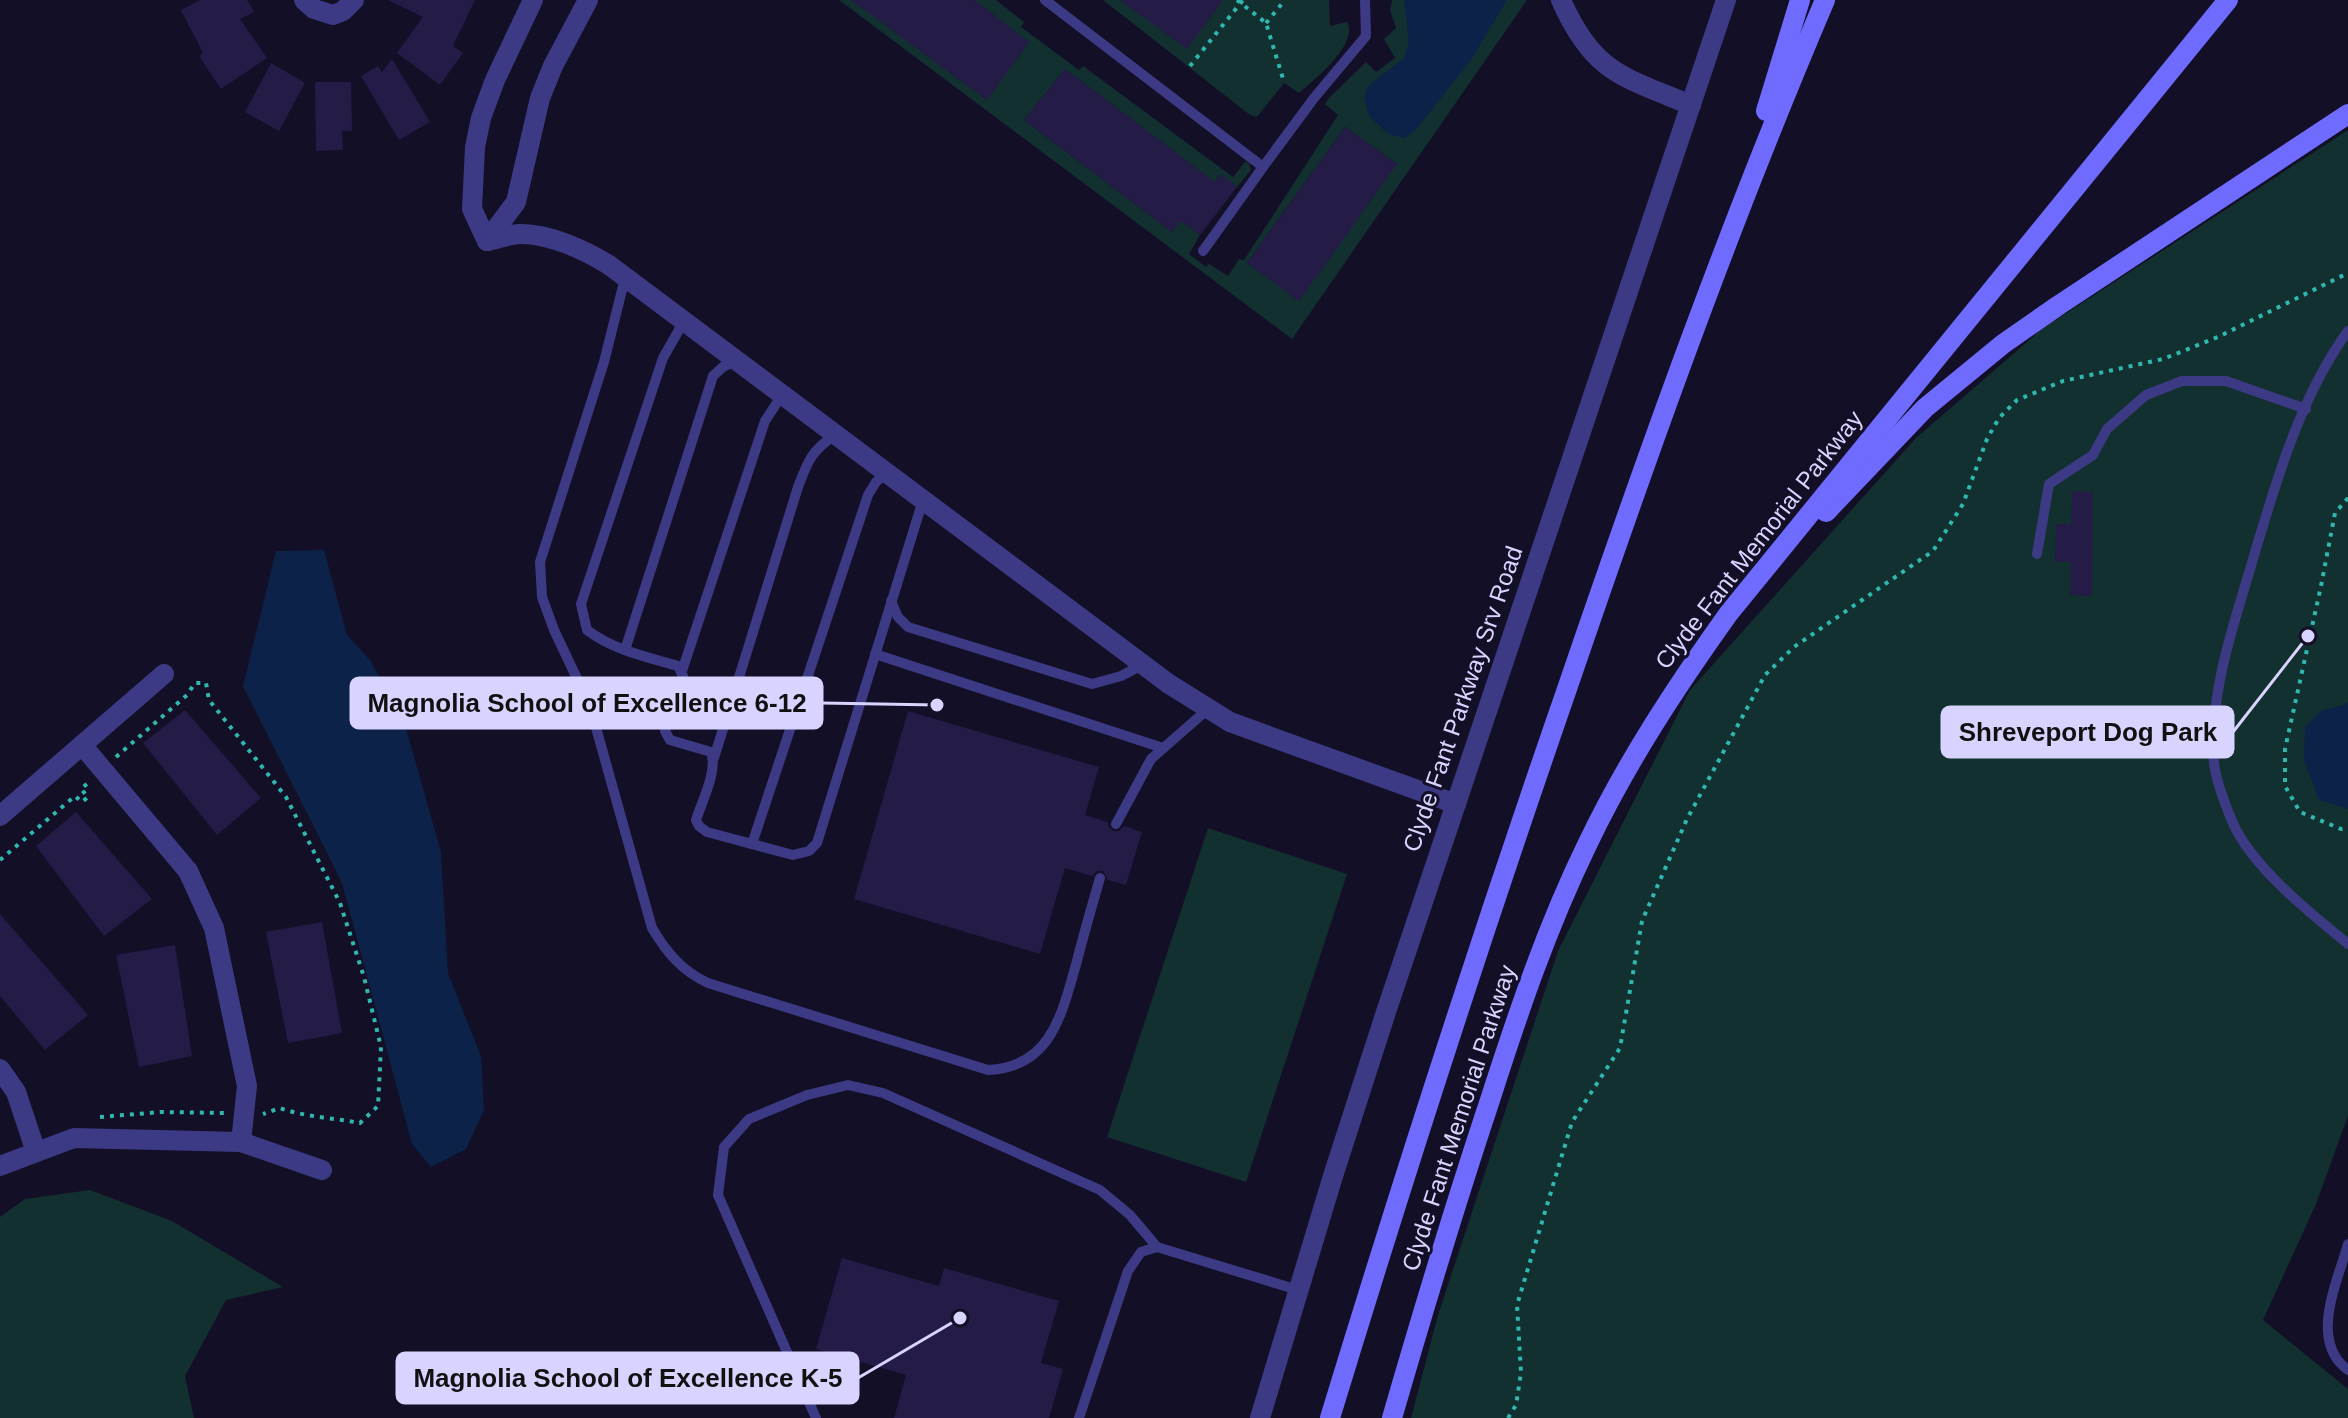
<svg xmlns="http://www.w3.org/2000/svg" width="2348" height="1418" font-family="Helvetica,sans-serif">
<style>
.green{fill:#12302f;fill-rule:evenodd}
.water{fill:#0c2248}
.building{fill:#241b47}
.lines{fill:none;stroke-linecap:round;stroke-linejoin:round}
.path{stroke:#2fb8b0;stroke-width:4;stroke-dasharray:4 6;stroke-linecap:butt}
.lane{stroke:#3d3a85;stroke-width:10}
.street{stroke:#3d3a85;stroke-width:20}
.secondary{stroke:#6f6bff;stroke-width:20}
.labels{text-anchor:middle;stroke-width:6;stroke-linejoin:round;paint-order:stroke}
.street-label{font-size:24px;fill:#d9d4ff;stroke:#130f26}
.leader{fill:none;stroke:#d9d4ff;stroke-width:3}
.callout-dot{fill:#d9d4ff;stroke:#130f26;stroke-width:3}
.callout{fill:#d9d4ff;stroke:#d9d4ff;stroke-width:3}
.callout-label{font-size:26px;text-anchor:middle;font-weight:bold;fill:#111}
</style>
<rect width="100%" height="100%" fill="#130f26"/>
<g class="green">
<path d="M839 0H851L1028 42 974 0H996L1024 22 1021 27 1079 70 1083 66 1233 177 1245 162 1249 163 1251 170 1237 187 1220 175 1184 223 1200 235 1189 254 1206 267 1209 264 1228 276 1239 259 1244 260 1338 115 1325 104 1328 99 1366 62 1376 72 1395 58 1384 39 1396 28 1390 10 1392 0H1527L1292 339ZM1065 69 1209 178 1172 232 1024 120ZM1345 127 1397 164 1247 263Z"/>
<path d="M1103 0H1329L1330 26 1347 22C1359 44 1315 79 1299 93L1284 83 1257 117 1250 115Z"/>
<polygon points="2348,130 2348,1116 2316,1204 2263,1320 2348,1389 2348,1418 1411,1418 1438,1315 1558,951 1690,690 1916,438 2042,329"/>
<polygon points="1208,828 1347,874 1246,1182 1107,1137"/>
<polygon points="90,1190 172,1221 283,1287 226,1300 185,1376 194,1418 0,1418 0,1217 25,1199"/>
</g>
<g class="water">
<polygon points="1404,0 1507,0 1471,60 1415,131 1404,138 1388,134 1369,116 1364,97 1368,86 1404,58 1409,41"/>
<polygon points="324,550 347,635 370,660 404,721 441,852 448,973 481,1056 484,1110 466,1149 431,1167 412,1144 342,883 243,686 276,551"/>
<polygon points="2348,702 2348,809 2319,800 2304,760 2305,727 2322,710 2344,705"/>
</g>
<g class="building">
<polygon points="200,0 247,0 254,12 240,19 267,58 221,89 199,56 203,53 181,10"/>
<polygon points="388,0 475,0 453,46 463,53 440,85 397,53 423,17"/>
<polygon points="851,0 974,0 1029,42 987,100"/>
<polygon points="1120,0 1223,0 1187,49"/>
<polygon points="392,59 430,122 399,140 361,76 378,66 382,72"/>
<polygon points="271,63 305,83 279,131 245,112"/>
<polygon points="1065,69 1215,182 1221,174 1237,187 1200,235 1181,221 1172,232 1024,120"/>
<polygon points="315,82 351,82 352,131 342,131 343,150 316,151"/>
<polygon points="1345,127 1397,164 1299,301 1247,263"/>
<polygon points="2072,491 2093,492 2092,596 2070,595 2071,562 2055,562 2056,524 2071,524"/>
<polygon points="185,710 261,798 217,835 143,743"/>
<polygon points="908,711 1099,767 1085,815 1108,822 1109,827 1113,831 1119,831 1124,826 1142,832 1126,885 1108,880 1103,871 1097,871 1092,876 1065,868 1040,954 854,899"/>
<polygon points="76,812 152,899 104,936 36,846"/>
<polygon points="0,914 88,1015 45,1050 0,996"/>
<polygon points="322,922 342,1033 288,1043 266,932"/>
<polygon points="175,945 192,1056 139,1067 116,955"/>
<polygon points="842,1258 939,1286 944,1268 1059,1301 1041,1363 1063,1369 1049,1418 894,1418 906,1375 816,1349"/>
</g>
<g class="lines">
<g class="path">
<polyline points="1237,0 1266,23 1284,82"/>
<polyline points="1266,23 1285,0"/>
<polyline points="1190,66 1243,0"/>
<polyline points="2348,498 2335,513 2321,586 2285,749 2285,786 2300,812 2341,829 2348,828"/>
<path d="M116 757 187 695 195 683H206L209 700 286 797 340 903 364 977 381 1047 378 1106 360 1123C334 1118 305 1117 280 1108L263 1114"/>
<polyline points="0,860 75,796 82,802 88,797 81,789 89,782"/>
<polyline points="100,1117 161,1112 227,1113"/>
<polyline points="1508,1418 1516,1405 1521,1373 1517,1305 1572,1122 1620,1048 1642,921 1687,819 1765,675 1794,647 1933,551 1963,504 1987,439 1999,418 2017,400 2063,381 2163,359 2218,337 2348,273"/>
</g>
<g class="lane">
<polyline points="1045,0 1263,167 1314,98 1366,36 1365,0"/>
<polyline points="1203,251 1263,167"/>
<path d="M625 278 604 362 540 562 542 597 554 630 590 706 652 928C667 953 682 971 708 983L988 1070C1052 1067 1062 1013 1077 961 1084 933 1092 906 1100 878"/>
<path d="M684 321 663 358 581 604 587 630C613 650 647 657 678 666L683 676 665 731 670 740 711 752C718 771 702 801 696 820L699 826 707 832 793 855 809 851 817 843 923 500"/>
<path d="M2348 331C2299 398 2274 488 2251 566 2232 630 2209 695 2214 763 2216 781 2225 804 2232 821 2250 865 2311 914 2348 944"/>
<polyline points="2037,554 2049,484 2093,455 2107,429 2146,395 2182,381 2226,381 2306,409"/>
<polyline points="891,601 898,617 908,627 1092,684 1121,676 1142,665"/>
<polyline points="625,650 713,376 724,366 737,361"/>
<polyline points="875,654 1163,748"/>
<polyline points="682,671 765,421 782,395"/>
<path d="M714 758 798 487C808 461 811 451 835 435"/>
<polyline points="1116,824 1151,759 1208,709"/>
<polyline points="752,844 868,495 876,482 886,473"/>
<path d="M2348 1244C2338 1281 2308 1341 2348 1370"/>
<polyline points="816,1418 718,1195 724,1147 749,1119 807,1095 848,1085 883,1093 1100,1190 1130,1215 1157,1247 1298,1290"/>
<polyline points="1079,1418 1128,1271 1141,1252 1157,1247"/>
</g>
<g class="street">
<polyline points="304,0 314,9 333,15 343,11 354,0"/>
<path d="M1561 0C1593 73 1623 77 1691 105"/>
<path d="M487 241C497 239 508 235 519 234 548 233 585 250 609 265L1169 684 1230 722 1456 804"/>
<polyline points="487,241 516,202 540,98 553,66 588,0"/>
<polyline points="487,241 472,209 475,147 481,118 495,80 533,0"/>
<polyline points="82,745 188,871 214,928 247,1086 241,1142"/>
<polyline points="0,816 164,674"/>
<polyline points="0,1069 16,1092 36,1152"/>
<polyline points="0,1166 74,1138 241,1142 322,1170"/>
<polyline points="1260,1418 1333,1176 1386,1012 1726,0"/>
</g>
<g class="secondary">
<polyline points="1766,111 1800,0"/>
<polyline points="1826,512 1925,408 2003,344 2059,305 2348,114"/>
<path d="M1330 1418C1405 1172 1484 928 1568 686 1647 455 1729 225 1825 0"/>
<path d="M1392 1418C1423 1311 1455 1205 1490 1100 1518 1013 1547 927 1587 845 1626 763 1676 687 1729 613L2228 0"/>
</g>
</g>
<g class="labels">
<g class="street-label">
<text transform="translate(1759 540) rotate(-52)" y="8">Clyde Fant Memorial Parkway</text>
<text transform="translate(1463 699) rotate(-71)" y="8">Clyde Fant Parkway Srv Road</text>
<text transform="translate(1459 1118) rotate(-72)" y="8">Clyde Fant Memorial Parkway</text>
</g>
</g>
<path class="leader" d="M937 705L822 703M2308 636L2233 732M960 1318L858 1378"/>
<g class="callout-dot">
<circle cx="937" cy="705" r="8"/>
<circle cx="2308" cy="636" r="8"/>
<circle cx="960" cy="1318" r="8"/>
</g>
<g class="callout">
<rect x="351" y="678" width="471" height="50" rx="8"/>
<rect x="1942" y="707" width="291" height="50" rx="8"/>
<rect x="397" y="1353" width="461" height="50" rx="8"/>
</g>
<g class="callout-label">
<text x="587" y="712">Magnolia School of Excellence 6-12</text>
<text x="2088" y="741">Shreveport Dog Park</text>
<text x="628" y="1387">Magnolia School of Excellence K-5</text>
</g>
</svg>
